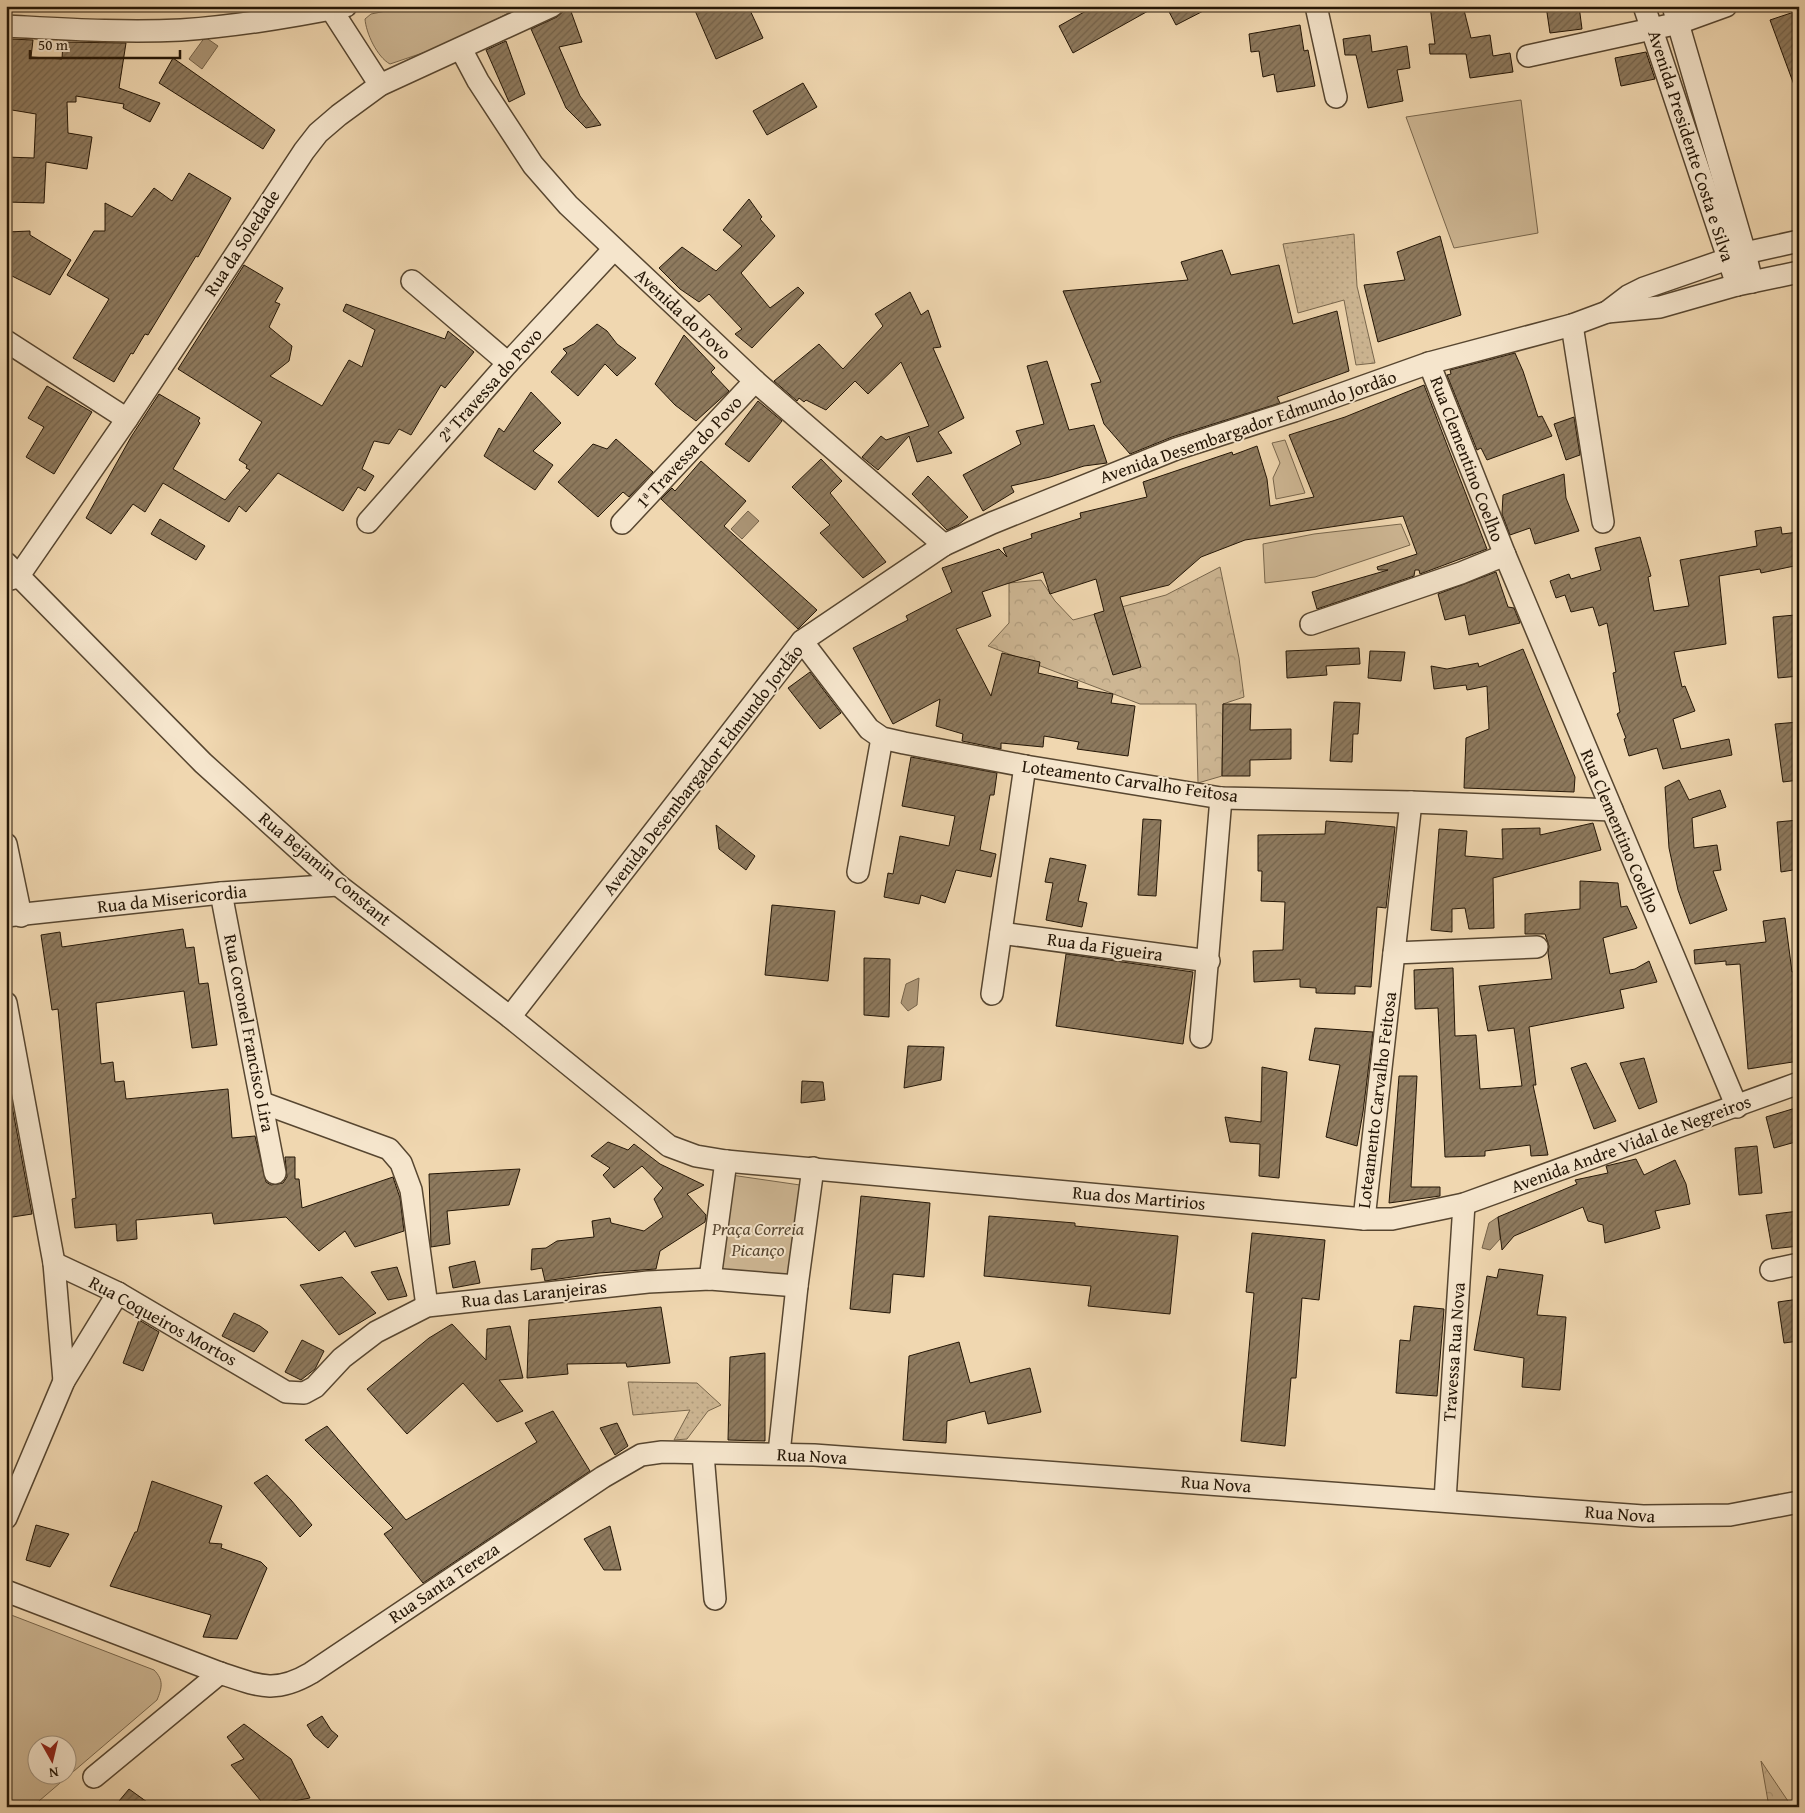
<svg xmlns="http://www.w3.org/2000/svg" width="1805" height="1813" font-family="'Gentium Book Plus',serif">
<style>
.grass{fill:url(#grass-dots);stroke:#78664c}
.forest{fill:url(#forest-crowns);stroke:#78664c}
.green{fill:#cdb693;stroke:#78664c;fill-rule:evenodd}
.water{fill:#ab9576;stroke:#756249}
.building{fill:url(#building-hatch);stroke:#241606}
.lines{fill:none;stroke-linecap:round;stroke-linejoin:round}
.minor-casing{stroke:#574630;stroke-width:24}
.minor{stroke:#f5e5cc;stroke-width:21}
.labels{text-anchor:middle;stroke-width:4;stroke-linejoin:round;paint-order:stroke}
.street-label{font-size:18px;fill:#241606;stroke:#f5e5cc}
.park-label{font-size:18px;font-style:italic;fill:#574630;stroke:#f5e5cc}
</style>
<defs>
<pattern id="grass-dots" width="8" height="8" patternUnits="userSpaceOnUse" patternTransform="scale(1.25)"><rect width="8" height="8" fill="#cdb693"/><path d="M2 2h.1M6 6h.1" fill="none" stroke="#b09c7d" stroke-width="1.8" stroke-linecap="round"/></pattern>
<pattern id="forest-crowns" width="20" height="18" patternUnits="userSpaceOnUse" patternTransform="scale(1.25)"><rect width="20" height="18" fill="#cdb693"/><path d="M2 6a3 3 0 1 1 6 0M12 15a3 3 0 1 1 6 0" fill="none" stroke="#b09c7d"/></pattern>
<pattern id="building-hatch" width="6" height="6" patternUnits="userSpaceOnUse" patternTransform="scale(1.25)"><rect width="6" height="6" fill="#8e7a5e"/><path d="M-1 1l2-2M0 6l6-6M5 7l2-2" fill="none" stroke="#74634c"/></pattern>
</defs>
<rect width="100%" height="100%" fill="#f0d7b0"/>
<filter id="stains"><feTurbulence type="fractalNoise" baseFrequency=".004" numOctaves="4"/><feColorMatrix values="0 0 0 0 .2 0 0 0 0 .09 0 0 0 0 .02 0 0 0 .5 -.17"/></filter>
<radialGradient id="worn" r=".72"><stop offset=".6" stop-color="#630" stop-opacity="0"/><stop offset="1" stop-color="#630" stop-opacity=".3"/></radialGradient>
<g class="grass">
<polygon points="1354,234 1357,286 1375,363 1356,365 1344,300 1298,313 1283,244"/>
<polygon points="628,1382 697,1383 721,1405 708,1411 687,1439 674,1440 690,1410 633,1415"/>
</g>
<g class="forest">
<polygon points="1220,567 1239,658 1244,697 1223,704 1222,776 1198,783 1196,704 1140,704 988,646 1009,623 1009,583 1041,580 1055,601 1073,620 1166,595"/>
<polygon points="1761,1761 1792,1807 1799,1786 1799,1807 1769,1807"/>
</g>
<g class="green">
<path d="M411 6H521L455 42 390 64C377 57 366 33 365 19L371 14Z"/>
<polygon points="1521,100 1538,233 1454,248 1406,117"/>
<polygon points="1285,440 1305,493 1276,499 1273,478 1280,463 1272,443"/>
<polygon points="1401,524 1410,545 1315,577 1265,583 1263,544 1314,534"/>
<polygon points="731,1175 800,1185 789,1279 717,1271"/>
<path d="M6 1613 154 1670C164 1680 162 1688 157 1700L32 1807H6ZM38 1746H68V1776H38Z"/>
</g>
<g class="water">
<polygon points="205,37 218,46 202,69 189,59"/>
<polygon points="748,511 759,521 742,539 731,529"/>
<polygon points="919,978 917,1005 908,1011 901,1003 906,984"/>
<polygon points="1498,1217 1500,1239 1490,1250 1482,1248 1489,1223"/>
</g>
<g class="building">
<polygon points="569,6 582,42 559,47 580,96 601,125 586,128 566,108 531,29 557,17"/>
<polygon points="693,6 748,6 763,38 716,59"/>
<polygon points="1095,6 1157,6 1073,53 1059,26"/>
<polygon points="1166,6 1213,6 1176,25"/>
<polygon points="1430,6 1463,6 1471,38 1490,35 1493,56 1510,53 1513,72 1470,78 1466,54 1430,54 1429,44 1435,44"/>
<polygon points="1546,6 1579,6 1582,29 1550,33"/>
<polygon points="1794,12 1799,26 1799,93 1797,93 1770,20"/>
<polygon points="1300,25 1304,51 1308,50 1315,86 1277,92 1274,74 1263,77 1259,51 1251,52 1249,34"/>
<polygon points="1370,35 1372,52 1407,46 1410,68 1397,70 1403,101 1368,108 1356,55 1345,55 1343,39"/>
<polygon points="10,39 33,40 31,57 62,59 63,42 126,43 119,88 160,103 150,122 123,108 124,104 76,96 76,102 67,102 68,133 92,137 87,169 46,162 44,203 6,202 6,157 34,158 36,114 6,109 6,58 8,59"/>
<polygon points="506,41 525,94 509,102 486,50"/>
<polygon points="1646,52 1655,79 1621,86 1615,58"/>
<polygon points="173,58 275,130 263,149 159,83"/>
<polygon points="803,83 817,107 767,135 753,111"/>
<polygon points="189,173 231,198 198,257 196,256 148,335 145,334 133,354 131,353 114,382 73,358 109,299 67,275 94,231 105,231 105,203 132,217 154,188 172,201"/>
<polygon points="749,199 762,217 760,219 775,236 741,273 770,308 798,287 804,293 752,348 735,334 742,329 709,294 699,302 680,289 659,268 682,247 716,271 742,246 723,230"/>
<polygon points="30,231 30,235 71,260 50,295 6,273 7,232"/>
<polygon points="1440,236 1461,315 1378,342 1364,285 1405,280 1397,252"/>
<polygon points="1222,250 1231,275 1279,265 1293,324 1337,311 1349,371 1277,397 1280,403 1172,437 1130,454 1104,424 1091,384 1101,382 1063,291 1188,280 1181,262"/>
<polygon points="244,265 283,288 275,302 280,304 269,327 292,346 289,361 270,376 322,406 349,360 362,367 375,330 343,311 346,304 445,339 448,331 474,352 445,388 441,385 411,435 399,429 389,444 374,441 362,469 374,476 365,491 358,487 343,511 278,473 246,512 239,506 229,522 163,483 145,512 133,504 111,534 86,518 131,437 159,394 200,418 198,421 200,423 173,469 225,500 250,470 246,468 247,465 239,460 262,422 178,369"/>
<polygon points="910,292 921,315 928,310 941,347 933,348 964,418 938,432 952,453 917,462 909,436 878,470 862,457 881,436 886,440 929,426 901,362 868,394 855,381 826,410 806,400 804,402 799,398 797,401 774,381 819,344 843,369 883,326 875,314"/>
<polygon points="597,324 607,331 617,344 636,358 617,376 605,364 578,396 551,372 567,353 563,349 574,344"/>
<polygon points="684,335 715,368 711,372 729,391 696,421 675,405 655,384"/>
<polygon points="1515,353 1523,371 1538,417 1542,416 1552,436 1487,460 1481,448 1477,450 1447,375 1451,374 1450,370"/>
<polygon points="1047,361 1069,430 1094,425 1107,463 1084,466 1050,477 1011,486 1014,492 983,511 963,475 1021,444 1016,431 1044,424 1027,366"/>
<polygon points="1424,385 1487,549 1420,574 1419,570 1415,570 1414,576 1317,609 1312,592 1388,570 1378,570 1377,567 1417,554 1403,516 1245,540 1201,557 1169,585 1120,597 1141,667 1113,675 1094,614 1104,611 1096,579 1050,594 1043,572 982,592 991,616 956,629 991,696 1002,653 1040,662 1038,673 1078,682 1077,688 1113,694 1111,703 1135,706 1128,756 1077,749 1079,742 1044,736 1043,747 1001,743 1001,749 962,741 963,734 936,726 940,699 893,724 853,648 908,620 906,616 952,592 942,568 999,549 1007,557 1003,548 1032,538 1031,534 1081,518 1080,513 1147,497 1143,482 1232,452 1233,455 1257,446 1267,479 1270,506 1314,497 1289,435 1345,417"/>
<polygon points="47,386 92,412 54,474 26,457 44,427 28,418"/>
<polygon points="531,392 561,423 533,451 553,465 535,490 484,456 499,428 504,432"/>
<polygon points="758,401 782,421 749,462 725,444"/>
<polygon points="1574,417 1580,455 1566,460 1554,424"/>
<polygon points="616,439 653,472 629,497 623,492 598,517 558,482 593,444 607,449"/>
<polygon points="821,459 842,481 830,493 886,562 863,578 820,533 830,525 792,487"/>
<polygon points="701,461 746,501 724,526 817,610 798,629 661,499 672,488 675,491"/>
<polygon points="1564,474 1566,498 1579,531 1535,544 1530,528 1510,535 1502,514 1503,495"/>
<polygon points="928,476 968,517 958,525 947,530 912,494"/>
<polygon points="160,519 205,546 196,560 151,534"/>
<polygon points="1781,527 1782,534 1799,532 1799,565 1761,573 1760,569 1719,576 1726,644 1674,652 1682,687 1685,686 1695,711 1673,719 1681,749 1729,739 1732,755 1663,769 1657,748 1629,756 1624,739 1626,738 1617,714 1620,712 1613,673 1616,672 1607,623 1599,626 1593,607 1571,612 1565,595 1556,598 1550,581 1569,574 1571,579 1601,570 1595,548 1640,537 1651,576 1648,577 1654,611 1689,606 1680,560 1757,546 1755,531"/>
<polygon points="1496,572 1508,607 1514,608 1520,623 1469,635 1465,615 1445,620 1438,594"/>
<polygon points="1795,615 1799,676 1778,678 1773,617"/>
<polygon points="1359,648 1360,664 1326,666 1327,675 1287,678 1286,651"/>
<polygon points="1523,649 1575,777 1574,792 1464,788 1466,738 1489,729 1487,686 1467,690 1466,685 1434,689 1431,666 1447,669 1478,663 1479,667"/>
<polygon points="1370,651 1405,652 1401,681 1368,678"/>
<polygon points="810,672 841,713 820,729 788,688"/>
<polygon points="1334,702 1360,703 1358,734 1353,734 1352,762 1330,761"/>
<polygon points="1223,704 1251,704 1250,730 1291,729 1291,759 1250,760 1250,776 1222,776"/>
<polygon points="1799,722 1799,780 1783,782 1775,724"/>
<polygon points="911,757 997,773 994,795 990,795 980,850 996,854 991,877 956,870 945,903 921,895 919,904 884,897 888,873 893,874 900,836 949,846 955,816 902,806"/>
<polygon points="1679,780 1689,800 1720,790 1726,807 1692,818 1694,848 1717,845 1721,870 1713,871 1727,910 1690,924 1678,890 1669,848 1665,787"/>
<polygon points="1143,819 1161,820 1156,896 1138,895"/>
<polygon points="1799,820 1799,869 1781,872 1777,822"/>
<polygon points="1326,821 1395,827 1386,908 1377,907 1371,987 1355,986 1355,994 1316,993 1316,988 1300,987 1300,979 1254,982 1253,951 1283,950 1285,902 1261,901 1262,871 1258,871 1258,835 1325,834"/>
<polygon points="1593,823 1601,850 1493,878 1494,928 1469,929 1465,908 1452,909 1452,932 1431,930 1439,829 1467,831 1465,856 1503,859 1502,829 1540,828 1540,835"/>
<polygon points="716,825 755,856 746,870 719,849"/>
<polygon points="1050,858 1086,865 1078,901 1087,903 1082,927 1046,920 1053,883 1045,882"/>
<polygon points="1580,881 1618,883 1621,907 1627,906 1637,928 1603,938 1610,974 1635,969 1649,961 1657,982 1620,990 1624,1008 1529,1027 1536,1085 1533,1085 1548,1155 1531,1156 1530,1145 1485,1151 1485,1156 1445,1157 1438,1008 1415,1009 1414,970 1453,968 1455,1036 1476,1035 1480,1089 1522,1086 1514,1028 1488,1031 1479,986 1552,979 1548,953 1549,946 1545,934 1525,934 1525,914 1580,909"/>
<polygon points="772,905 835,911 828,981 765,975"/>
<polygon points="1785,918 1792,972 1799,971 1799,1061 1748,1069 1740,964 1726,965 1726,961 1695,964 1694,950 1766,942 1763,921"/>
<polygon points="183,929 186,948 194,947 199,984 208,983 217,1045 192,1048 184,991 96,1003 101,1064 113,1062 115,1082 124,1081 126,1099 228,1089 232,1138 255,1136 266,1182 271,1185 283,1183 287,1177 285,1157 295,1157 295,1179 299,1179 302,1208 393,1177 400,1198 404,1231 355,1247 345,1231 319,1251 286,1217 214,1224 212,1213 136,1220 137,1239 117,1241 116,1224 75,1228 72,1199 76,1198 58,1009 52,1010 41,935 60,932 62,947"/>
<polygon points="1066,954 1193,972 1183,1044 1056,1026"/>
<polygon points="864,958 890,959 889,1017 864,1015"/>
<polygon points="1315,1028 1373,1032 1363,1112 1357,1146 1326,1137 1340,1065 1309,1060"/>
<polygon points="908,1046 944,1047 941,1080 904,1088"/>
<polygon points="1644,1058 1657,1102 1639,1109 1620,1063"/>
<polygon points="1586,1063 1616,1121 1594,1129 1571,1068"/>
<polygon points="1262,1067 1287,1072 1279,1178 1259,1176 1260,1144 1230,1142 1225,1117 1261,1122"/>
<polygon points="6,1073 32,1214 6,1218"/>
<polygon points="1399,1076 1417,1076 1411,1187 1440,1187 1440,1196 1389,1203"/>
<polygon points="802,1081 823,1082 825,1100 801,1103"/>
<polygon points="1799,1107 1799,1141 1774,1148 1766,1117"/>
<polygon points="608,1142 628,1150 634,1144 660,1164 704,1185 687,1194 706,1215 705,1222 660,1251 656,1269 599,1273 545,1281 542,1268 531,1270 532,1249 546,1248 557,1241 594,1237 592,1221 610,1218 611,1223 644,1231 663,1217 654,1199 663,1188 642,1166 614,1188 603,1175 610,1168 591,1156"/>
<polygon points="1757,1146 1762,1193 1739,1195 1735,1148"/>
<polygon points="1636,1159 1644,1175 1675,1160 1686,1184 1690,1204 1655,1211 1660,1228 1605,1243 1603,1225 1588,1221 1583,1207 1514,1236 1502,1250 1498,1217 1577,1184 1575,1180 1608,1173 1606,1166"/>
<polygon points="520,1169 509,1205 447,1211 450,1244 431,1247 429,1174"/>
<polygon points="861,1196 930,1203 924,1277 893,1274 890,1313 850,1309"/>
<polygon points="1799,1211 1799,1246 1772,1249 1766,1215"/>
<polygon points="989,1216 1075,1223 1075,1226 1178,1236 1170,1314 1088,1306 1091,1286 984,1276"/>
<polygon points="1252,1233 1325,1240 1319,1300 1302,1298 1296,1378 1291,1378 1285,1446 1241,1441 1254,1293 1246,1292"/>
<polygon points="475,1261 480,1283 453,1288 449,1267"/>
<polygon points="397,1267 407,1296 388,1300 371,1272"/>
<polygon points="1499,1269 1543,1275 1537,1315 1566,1317 1560,1390 1522,1387 1524,1358 1474,1350 1487,1276 1497,1278"/>
<polygon points="342,1277 376,1313 339,1335 300,1285"/>
<polygon points="1799,1299 1799,1341 1784,1343 1778,1302"/>
<polygon points="1414,1306 1444,1309 1437,1396 1396,1393 1400,1340 1410,1341"/>
<polygon points="661,1307 670,1363 627,1367 626,1363 567,1364 568,1374 527,1378 529,1320"/>
<polygon points="234,1313 260,1326 268,1332 254,1352 222,1336"/>
<polygon points="139,1320 159,1332 143,1371 123,1363"/>
<polygon points="452,1324 486,1360 487,1329 510,1326 523,1378 499,1380 523,1411 497,1422 463,1383 407,1434 367,1389 429,1338"/>
<polygon points="302,1340 324,1351 315,1369 301,1380 285,1372"/>
<polygon points="959,1342 970,1383 1030,1368 1041,1412 988,1424 985,1411 947,1421 946,1443 903,1440 909,1356"/>
<polygon points="765,1353 765,1441 728,1440 730,1357"/>
<polygon points="553,1411 590,1471 423,1583 384,1534 393,1528 305,1440 327,1426 406,1520 537,1442 525,1423"/>
<polygon points="617,1423 628,1446 615,1455 600,1428"/>
<polygon points="267,1475 291,1500 312,1525 300,1537 254,1483"/>
<polygon points="152,1481 222,1506 209,1543 222,1544 221,1548 261,1562 267,1568 237,1639 203,1637 211,1615 110,1586 135,1532 137,1532"/>
<polygon points="36,1525 69,1534 50,1567 26,1560"/>
<polygon points="610,1526 621,1570 604,1570 584,1539"/>
<polygon points="322,1716 331,1730 338,1736 328,1748 314,1736 307,1725"/>
<polygon points="244,1724 291,1759 310,1798 283,1803 285,1807 266,1807 231,1765 244,1759 227,1737"/>
<polygon points="129,1789 154,1807 114,1807"/>
</g>
<g class="lines">
<defs>
<g id="minor">
<polyline points="1316,6 1336,97"/>
<polyline points="1644,6 1737,285"/>
<polyline points="1673,6 1745,253 1752,282"/>
<polyline points="331,9 380,85"/>
<path d="M6 26C64 29 123 33 181 30 236 26 292 17 346 6"/>
<polyline points="461,49 478,81 533,165 568,205 755,381 944,545"/>
<polyline points="1528,56 1679,23 1726,6"/>
<polyline points="412,281 508,363"/>
<polyline points="1607,312 1660,307 1737,285 1799,272"/>
<polyline points="1572,325 1603,522"/>
<polyline points="6,341 127,419"/>
<polyline points="1429,363 1505,555 1737,1107"/>
<polyline points="368,522 508,363 614,249"/>
<polyline points="622,523 755,381"/>
<polyline points="6,563 203,763 338,885 510,1017 669,1146 696,1156 726,1161 1364,1219 1392,1219 1464,1204 1799,1083"/>
<polyline points="6,580 18,577 127,419 304,151 318,133 339,115 380,85 552,6"/>
<polyline points="1311,624 1461,573 1505,555"/>
<polyline points="802,641 869,729 882,738 904,743 1025,766 1221,798 1411,802 1612,810"/>
<polyline points="6,844 21,916"/>
<polyline points="858,872 882,738"/>
<polyline points="221,893 275,1173"/>
<polyline points="6,916 221,893 338,885"/>
<polyline points="1001,933 1209,961"/>
<polyline points="1394,953 1537,947"/>
<polyline points="992,994 1025,766"/>
<polyline points="6,1003 54,1263 64,1381"/>
<polyline points="510,1017 802,641 944,545 992,523 1176,449 1294,411 1429,363 1572,325 1607,312 1628,296 1644,288 1745,253 1799,241"/>
<polyline points="1201,1037 1221,798"/>
<polyline points="263,1103 389,1149 401,1163 411,1190 427,1306"/>
<polyline points="1364,1219 1411,802"/>
<polyline points="54,1263 118,1293 286,1392 304,1393 315,1387 342,1358 376,1332 427,1306 648,1282 710,1279 797,1286"/>
<polyline points="1771,1270 1799,1264"/>
<polyline points="710,1279 726,1161"/>
<polyline points="779,1453 797,1286 813,1168"/>
<polyline points="703,1454 715,1599"/>
<polyline points="1445,1500 1464,1204"/>
<polyline points="6,1518 64,1381 118,1293"/>
<path d="M6 1591 220 1673C259 1686 275 1694 311 1673L603 1477 641 1455 662 1452 814 1455 1643 1516 1730 1515 1799 1502"/>
<polyline points="94,1777 220,1673"/>
</g>
</defs>
<use href="#minor" class="minor-casing"/>
<use href="#minor" class="minor"/>
</g>
<g class="labels">
<g class="street-label">
<text transform="translate(1691 146) rotate(72)" y="6">Avenida Presidente Costa e Silva</text>
<text transform="translate(242 243) rotate(-57)" y="6">Rua da Soledade</text>
<text transform="translate(683 314) rotate(43)" y="6">Avenida do Povo</text>
<text transform="translate(490 385) rotate(-48)" y="6">2ª Travessa do Povo</text>
<text transform="translate(1248 427) rotate(-19)" y="6">Avenida Desembargador Edmundo Jordão</text>
<text transform="translate(689 452) rotate(-47)" y="6">1ª Travessa do Povo</text>
<text transform="translate(1467 459) rotate(69)" y="6">Rua Clementino Coelho</text>
<text transform="translate(703 770) rotate(-52)" y="6">Avenida Desembargador Edmundo Jordão</text>
<text transform="translate(1130 781) rotate(8)" y="6">Loteamento Carvalho Feitosa</text>
<text transform="translate(1620 831) rotate(67)" y="6">Rua Clementino Coelho</text>
<text transform="translate(325 869) rotate(40)" y="6">Rua Bejamin Constant</text>
<text transform="translate(172 899) rotate(-6)" y="6">Rua da Misericordia</text>
<text transform="translate(1105 947) rotate(8)" y="6">Rua da Figueira</text>
<text transform="translate(249 1033) rotate(79)" y="6">Rua Coronel Francisco Lira</text>
<text transform="translate(1377 1100) rotate(-83)" y="6">Loteamento Carvalho Feitosa</text>
<text transform="translate(1631 1144) rotate(-20)" y="6">Avenida Andre Vidal de Negreiros</text>
<text transform="translate(1139 1198) rotate(5)" y="6">Rua dos Martirios</text>
<text transform="translate(534 1294) rotate(-6)" y="6">Rua das Laranjeiras</text>
<text transform="translate(163 1321) rotate(29)" y="6">Rua Coqueiros Mortos</text>
<text transform="translate(1454 1352) rotate(-86)" y="6">Travessa Rua Nova</text>
<text transform="translate(812 1456) rotate(3)" y="6">Rua Nova</text>
<text transform="translate(1216 1484) rotate(4)" y="6">Rua Nova</text>
<text transform="translate(1620 1514) rotate(4)" y="6">Rua Nova</text>
<text transform="translate(444 1583) rotate(-34)" y="6">Rua Santa Tereza</text>
</g>
<g class="park-label">
<text x="758" y="1235">Praça Correia<tspan x="758" dy="21">Picanço</tspan></text>
</g>
</g>
<rect width="1805" height="1813" fill="none" stroke="#f0d7b0" stroke-width="25"/>
<rect x="8" y="8" width="1790" height="1798" fill="none" stroke="#241606" stroke-width="2.5"/>
<rect x="12" y="12" width="1780" height="1788" fill="none" stroke="#241606"/>
<g transform="translate(52 1760) rotate(172)"><circle r="24" fill="#f5e5cc" stroke="#a1927d"/>
<path d="M0-4L9 19L0 12L-9 19Z" fill="#8f2418"/>
<text y="-8" font-size="14" font-weight="bold" text-anchor="middle" fill="#241606">N</text>
</g>
<path d="M30 50v8h150v-8" fill="none" stroke="#241606" stroke-width="2.5"/>
<text x="38" y="50" font-size="15" fill="#241606" stroke="#f5e5cc" stroke-width="4" paint-order="stroke">50 m</text>
<rect width="100%" height="100%" filter="url(#stains)"/>
<rect width="100%" height="100%" fill="url(#worn)"/>
</svg>
